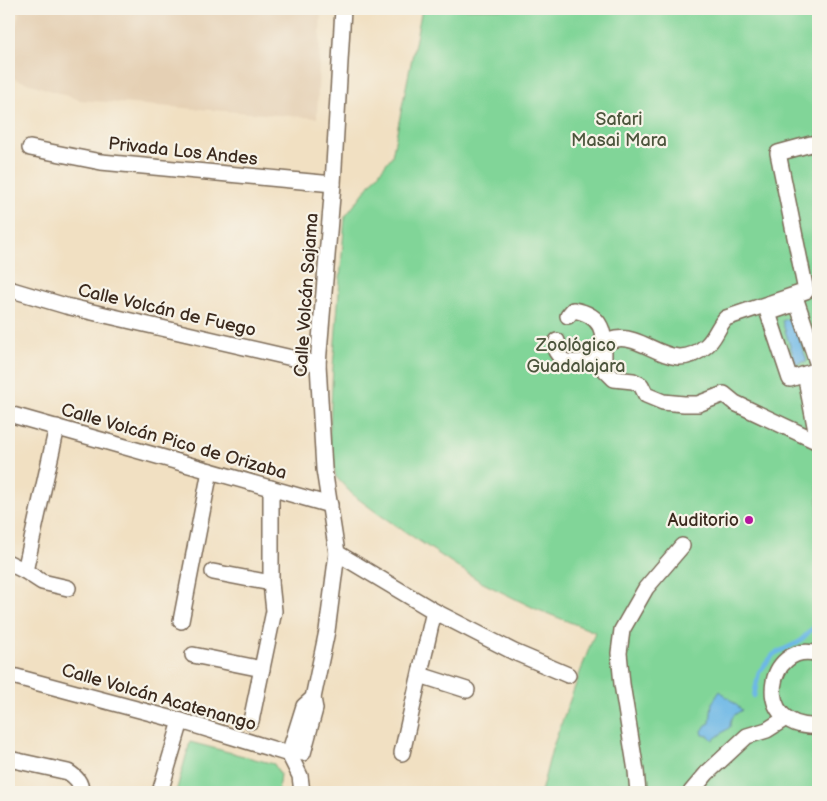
<svg xmlns="http://www.w3.org/2000/svg" width="827" height="801" font-family="'Balsamiq Sans',sans-serif">
<style>
.built{fill:#e5d0b4}
.green{fill:#81d598;stroke:#5e805b}
.water{fill:#6db8e6;stroke:#547182}
.lines{fill:none;stroke-linecap:round;stroke-linejoin:round}
.stream{stroke:#6db8e6;stroke-width:4.5}
.street-casing{stroke:#7b6a57;stroke-width:18}
.street{stroke:#fff;stroke-width:15}
.poi-dot{fill:#b5179e;stroke:#f7f3e8;stroke-width:2}
.labels{text-anchor:middle;stroke-width:4.5;stroke-linejoin:round;paint-order:stroke}
.park-label{font-size:18px;fill:#4c553c;stroke:#f7f3e8}
.street-label{font-size:18px;fill:#3b2a1e;stroke:#f7f3e8}
.poi-label{font-size:18px;fill:#3b2a1e;stroke:#f7f3e8;text-anchor:end}
</style>
<rect width="100%" height="100%" fill="#f7f3e8"/>
<filter id="ink" filterUnits="userSpaceOnUse"><feTurbulence type="fractalNoise" baseFrequency=".02" numOctaves="2"/><feDisplacementMap in="SourceGraphic" scale="10" xChannelSelector="R" yChannelSelector="G"/><feConvolveMatrix kernelMatrix="1 2 1 2 8 2 1 2 1" color-interpolation-filters="sRGB"/></filter>
<filter id="wash" filterUnits="userSpaceOnUse"><feTurbulence type="fractalNoise" baseFrequency=".0096" numOctaves="4" result="noise"/><feDisplacementMap in="SourceGraphic" scale="20" xChannelSelector="R" yChannelSelector="G"/><feGaussianBlur stdDeviation="1.12" result="paint"/><feColorMatrix in="noise" values="0 0 0 0 0 0 0 0 0 0 0 0 0 0 0 0 0 1.4 0 .05"/><feComposite in="paint" operator="in"/></filter>
<g filter="url(#wash)">
<rect width="100%" height="100%" fill="#f1e0c2"/>
<polygon class="built" points="20,9 321,9 317,118 80,100 9,77 9,53"/>
<g class="green">
<polygon points="422,9 818,9 818,792 541,792 552,749 595,632 536,609 481,582 380,515 353,495 336,477 329,442 333,367 345,217 392,156"/>
<polygon points="190,742 274,764 280,774 278,792 176,792"/>
</g>
<g class="water">
<polygon points="792,317 807,361 796,364 782,321"/>
<path d="M720 691 742 710C734 715 730 717 730 727L713 740 709 736 703 735 702 731 706 725 710 723 712 703Z"/>
</g>
<g class="lines">
<polyline class="stream" points="754,696 759,672 774,654 799,642 815,626 818,620"/>
</g>
</g>
<g filter="url(#ink)">
<g class="lines">
<defs>
<g id="street">
<polyline points="30,148 101,162 333,184"/>
<polyline points="9,289 66,306 318,364"/>
<path d="M568 316 573 310C610 316 603 341 604 369L614 379 633 381 641 385 646 395 663 402 684 404H698L724 394 735 403 818 442"/>
<path d="M557 341 556 351 563 361C600 369 592 343 616 339 647 334 671 376 706 346 715 339 718 326 726 318L806 291 778 153 811 144H818"/>
<polyline points="818,365 797,303 768,313 790,379 818,370"/>
<polyline points="805,374 818,441"/>
<polyline points="9,414 330,505"/>
<polyline points="337,553 434,611 514,652 568,675"/>
<polyline points="9,563 25,571 57,427"/>
<polyline points="25,571 42,582 68,588"/>
<polyline points="213,572 271,583"/>
<polyline points="181,621 210,471"/>
<path d="M818 654C767 639 750 730 818 726"/>
<polyline points="193,655 262,669"/>
<polyline points="9,675 181,721 289,754 300,776 302,792"/>
<polyline points="420,675 467,690"/>
<polyline points="251,721 274,611 271,583 271,488"/>
<polyline points="303,753 315,709 313,698"/>
<polyline points="402,753 434,611"/>
<polyline points="289,754 304,706 313,698 327,631 337,553 324,469 318,364 333,184 343,9"/>
<path d="M9 759 68 772C76 777 81 782 81 792"/>
<polyline points="160,792 181,721"/>
<polyline points="638,792 636,771 622,684 619,653 622,630 646,588 682,546"/>
<polyline points="691,792 707,773 747,736 767,730 786,718"/>
</g>
</defs>
<use href="#street" class="street-casing"/>
<use href="#street" class="street"/>
</g>
</g>
<circle class="poi-dot" cx="749" cy="520" r="5"/>
<g class="labels">
<g class="park-label">
<text x="619" y="125">Safari<tspan x="619" dy="21">Masai Mara</tspan></text>
<text x="576" y="351">Zoológico<tspan x="576" dy="21">Guadalajara</tspan></text>
</g>
<g class="street-label">
<text transform="translate(183 151) rotate(6)" y="6">Privada Los Andes</text>
<text transform="translate(306 295) rotate(-86)" y="6">Calle Volcán Sajama</text>
<text transform="translate(167 310) rotate(13)" y="6">Calle Volcán de Fuego</text>
<text transform="translate(174 441) rotate(16)" y="6">Calle Volcán Pico de Orizaba</text>
<text transform="translate(159 697) rotate(16)" y="6">Calle Volcán Acatenango</text>
</g>
<g class="poi-label">
<text x="739" y="526">Auditorio</text>
</g>
</g>
<rect width="827" height="801" fill="none" stroke="#f7f3e8" stroke-width="30"/>
</svg>
